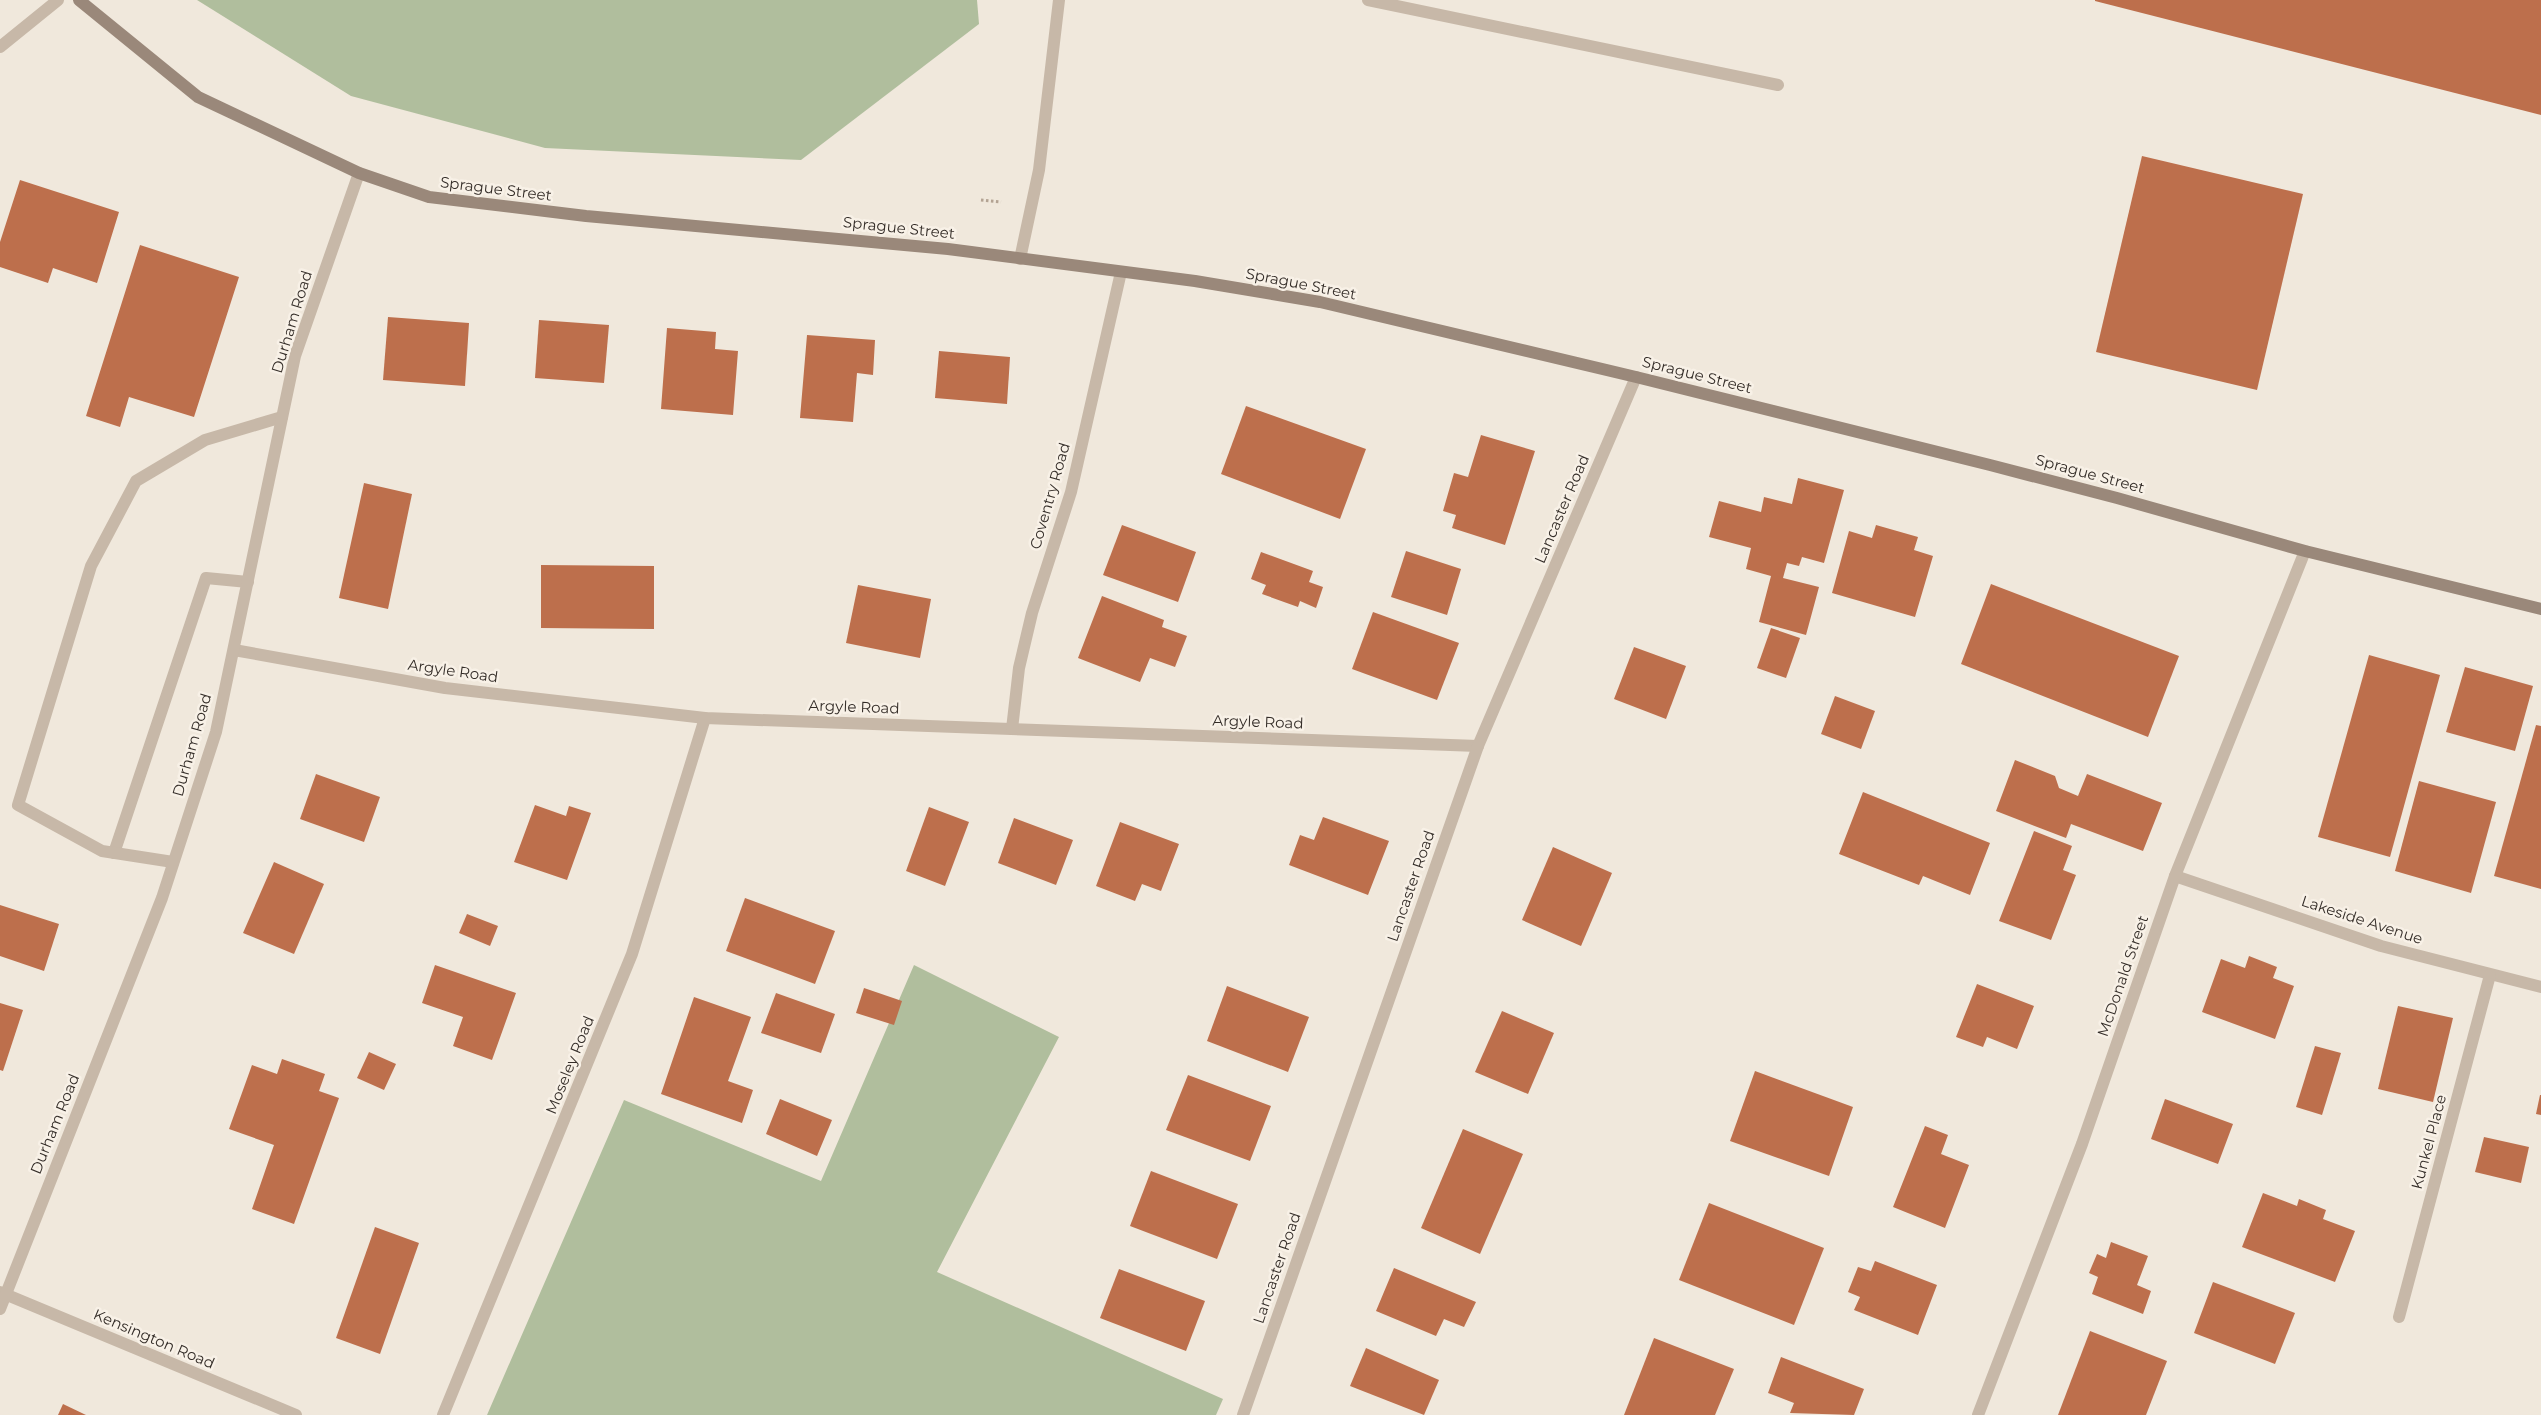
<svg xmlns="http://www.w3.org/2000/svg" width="2541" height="1415" font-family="Montserrat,sans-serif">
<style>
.green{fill:#b0be9d}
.building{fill:#bd6f4c}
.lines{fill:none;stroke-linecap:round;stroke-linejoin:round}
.path{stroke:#b3a393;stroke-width:3;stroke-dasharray:2.5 2.5;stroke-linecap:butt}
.service{stroke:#c7b8a8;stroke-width:12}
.minor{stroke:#c7b8a8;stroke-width:12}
.secondary{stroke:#9a887a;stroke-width:12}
.labels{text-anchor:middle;stroke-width:5;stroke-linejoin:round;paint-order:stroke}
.street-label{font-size:15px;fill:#342d28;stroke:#f8f1e7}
</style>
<rect width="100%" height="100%" fill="#f0e8dc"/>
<g class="green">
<polygon points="197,0 977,0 979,24 801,160 545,148 351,96"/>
<polygon points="914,965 1059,1037 937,1272 1223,1399 1216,1415 487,1415 624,1100 821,1181"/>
</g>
<g class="building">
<polygon points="2095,0 2541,0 2541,115 2095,1"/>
<polygon points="2142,156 2303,194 2257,390 2096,352"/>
<polygon points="20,180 119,212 97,283 53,268 48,283 0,267 0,242"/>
<polygon points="140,245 239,277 194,417 129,397 120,427 86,416"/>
<polygon points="388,317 469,323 465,386 383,380"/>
<polygon points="539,320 609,325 604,383 535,378"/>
<polygon points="667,328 716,332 715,349 738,351 733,415 661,409"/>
<polygon points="807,335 875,340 873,375 857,373 853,422 800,418"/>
<polygon points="939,351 1010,357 1007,404 935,398"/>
<polygon points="1246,406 1366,449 1340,519 1221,474"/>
<polygon points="1481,435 1535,451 1505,545 1452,528 1456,515 1443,511 1454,473 1468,477"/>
<polygon points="1798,478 1844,490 1824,563 1802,557 1799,566 1787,563 1783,578 1819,587 1806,635 1759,622 1771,576 1746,569 1751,548 1709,537 1719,501 1761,512 1764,497 1792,504"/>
<polygon points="364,483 412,494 388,609 339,598"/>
<polygon points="1122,525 1196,552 1178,602 1103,575"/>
<polygon points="1876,525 1918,537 1914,550 1933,556 1915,617 1832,593 1849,531 1872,538"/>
<polygon points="1406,551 1461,569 1447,615 1391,597"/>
<polygon points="1261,552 1313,571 1309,582 1323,587 1316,608 1300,601 1298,607 1262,594 1266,585 1251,579"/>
<polygon points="541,565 654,566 654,629 541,628"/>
<polygon points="1991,584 2179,656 2148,737 1961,664"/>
<polygon points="858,585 931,599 920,658 846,643"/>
<polygon points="1102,596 1164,620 1162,627 1187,636 1175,667 1150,658 1140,682 1078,658"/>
<polygon points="1373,612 1459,643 1437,700 1352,669"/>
<polygon points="1771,628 1800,638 1786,678 1757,668"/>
<polygon points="1634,647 1686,666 1666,719 1614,699"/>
<polygon points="2369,655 2440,675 2390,857 2318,837"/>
<polygon points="2465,667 2533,686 2515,751 2446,732"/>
<polygon points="1835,696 1875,711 1861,749 1821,734"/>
<polygon points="2536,725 2541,726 2541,889 2494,876"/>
<polygon points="2015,760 2055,776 2059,788 2078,796 2087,774 2162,803 2143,851 2071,824 2066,838 1996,811"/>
<polygon points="316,774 380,797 364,842 300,819"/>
<polygon points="2419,781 2496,802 2471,893 2395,871"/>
<polygon points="1863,792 1990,843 1970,895 1923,876 1919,885 1839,854"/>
<polygon points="535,805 566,816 569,806 591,813 567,880 514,862"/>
<polygon points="929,807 969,822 945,886 906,871"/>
<polygon points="1323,817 1389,841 1368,895 1289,865 1300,835 1314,840"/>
<polygon points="1014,818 1073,840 1056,885 998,863"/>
<polygon points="1120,822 1179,844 1161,891 1142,884 1135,901 1096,886"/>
<polygon points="2034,831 2072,846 2063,870 2076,875 2051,940 1999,921"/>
<polygon points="1553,847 1612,873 1581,946 1522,920"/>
<polygon points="274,862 324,884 294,954 243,933"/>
<polygon points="745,898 835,931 815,984 726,951"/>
<polygon points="0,905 59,924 44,971 0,956"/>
<polygon points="467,914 498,926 490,946 459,933"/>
<polygon points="2249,956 2277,967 2273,978 2294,986 2275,1039 2202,1012 2221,959 2245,968"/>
<polygon points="435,965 516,993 492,1060 453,1046 463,1017 422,1003"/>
<polygon points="1977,984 2034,1006 2017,1049 1987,1037 1983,1047 1956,1037"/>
<polygon points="1227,986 1309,1017 1288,1072 1207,1041"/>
<polygon points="864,988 902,1001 894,1025 856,1013"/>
<polygon points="776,993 835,1014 821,1053 761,1033"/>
<polygon points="694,997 751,1017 728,1081 753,1090 742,1123 661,1094"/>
<polygon points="0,1003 23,1010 3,1071 0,1070"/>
<polygon points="2398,1006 2453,1018 2433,1102 2378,1089"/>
<polygon points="1502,1011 1554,1033 1528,1094 1475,1072"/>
<polygon points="2315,1046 2341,1053 2322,1115 2296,1107"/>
<polygon points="369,1052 396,1064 384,1090 357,1078"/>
<polygon points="282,1059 325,1074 319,1091 339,1098 294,1224 252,1209 274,1145 229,1129 252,1065 277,1074"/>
<polygon points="1755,1071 1853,1107 1829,1176 1730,1141"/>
<polygon points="1188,1075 1271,1106 1250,1161 1166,1130"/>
<polygon points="2540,1095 2541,1095 2541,1115 2536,1114"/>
<polygon points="780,1099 832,1120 817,1156 766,1134"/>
<polygon points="2165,1099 2233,1124 2218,1164 2151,1139"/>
<polygon points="1925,1126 1948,1135 1941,1154 1969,1165 1945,1228 1893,1207"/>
<polygon points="1463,1129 1523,1154 1480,1254 1421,1228"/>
<polygon points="2484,1137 2529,1147 2521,1183 2475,1172"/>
<polygon points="1151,1171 1238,1204 1217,1259 1130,1226"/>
<polygon points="2263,1193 2297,1206 2299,1199 2326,1210 2323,1219 2355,1231 2335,1282 2242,1247"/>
<polygon points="1709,1203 1824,1248 1794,1325 1679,1280"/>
<polygon points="375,1227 419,1243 380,1354 336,1338"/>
<polygon points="2111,1242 2148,1256 2137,1285 2151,1291 2143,1314 2092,1294 2098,1277 2089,1273 2097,1254 2106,1258"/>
<polygon points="1875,1261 1937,1285 1918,1335 1854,1310 1860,1297 1848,1292 1858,1267 1871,1271"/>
<polygon points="1394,1268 1476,1302 1464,1327 1444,1319 1436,1336 1376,1311"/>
<polygon points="1119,1269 1205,1301 1186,1351 1100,1318"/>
<polygon points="2213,1282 2295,1313 2275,1364 2194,1333"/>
<polygon points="2090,1331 2167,1361 2146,1415 2058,1415"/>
<polygon points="1654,1338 1734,1369 1715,1415 1624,1415"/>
<polygon points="1366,1348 1439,1380 1424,1415 1350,1386"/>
<polygon points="1781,1357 1864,1389 1854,1415 1790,1413 1794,1403 1768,1393"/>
<polygon points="63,1404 86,1415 58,1415"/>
</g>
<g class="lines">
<polyline class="path" points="981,200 1001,202"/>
<g class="service">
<polyline points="1368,0 1778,85"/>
<polyline points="1020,259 1039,170 1059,0"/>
<polyline points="114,853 206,578 248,582"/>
<polyline points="173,862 102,851 18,805 91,566 136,481 205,440 282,417"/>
</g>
<g class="minor">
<polyline points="0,47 58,0"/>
<polyline points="234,650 445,688 705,718 1478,746"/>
<polyline points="1012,729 1019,668 1032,613 1071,492 1121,272"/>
<polyline points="2175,876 2381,946 2541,987"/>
<polyline points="0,1292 296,1415"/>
<polyline points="0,1309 162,898 216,732 295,356 359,173"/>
<polyline points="2399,1317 2490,975"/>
<polyline points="443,1415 632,954 705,718"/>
<polyline points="1243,1415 1478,746 1636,377"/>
<polyline points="1978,1415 2082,1144 2175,876 2305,551"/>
</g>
<polyline class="secondary" points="79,0 198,97 359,173 429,197 586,216 948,249 1195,281 1320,302 1636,377 1990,465 2117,498 2305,551 2541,609"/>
</g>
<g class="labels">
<g class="street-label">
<text transform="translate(496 189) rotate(7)" y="5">Sprague Street</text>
<text transform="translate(899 228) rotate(6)" y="5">Sprague Street</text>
<text transform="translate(1301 284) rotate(11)" y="5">Sprague Street</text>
<text transform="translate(292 322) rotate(-73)" y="5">Durham Road</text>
<text transform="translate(1697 375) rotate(14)" y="5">Sprague Street</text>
<text transform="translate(2090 474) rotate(15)" y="5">Sprague Street</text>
<text transform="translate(1050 496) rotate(-74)" y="5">Coventry Road</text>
<text transform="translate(1562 509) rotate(-67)" y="5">Lancaster Road</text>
<text transform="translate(453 671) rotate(8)" y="5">Argyle Road</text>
<text transform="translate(854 707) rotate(2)" y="5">Argyle Road</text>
<text transform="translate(1258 722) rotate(2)" y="5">Argyle Road</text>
<text transform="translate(192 745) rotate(-74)" y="5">Durham Road</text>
<text transform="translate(1411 886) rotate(-71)" y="5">Lancaster Road</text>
<text transform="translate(2362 920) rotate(18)" y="5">Lakeside Avenue</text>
<text transform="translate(2123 976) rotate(-71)" y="5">McDonald Street</text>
<text transform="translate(570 1065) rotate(-68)" y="5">Moseley Road</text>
<text transform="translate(55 1124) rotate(-68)" y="5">Durham Road</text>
<text transform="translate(2429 1142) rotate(-75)" y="5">Kunkel Place</text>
<text transform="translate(1277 1268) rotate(-71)" y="5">Lancaster Road</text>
<text transform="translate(154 1339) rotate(23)" y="5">Kensington Road</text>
</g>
</g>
</svg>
